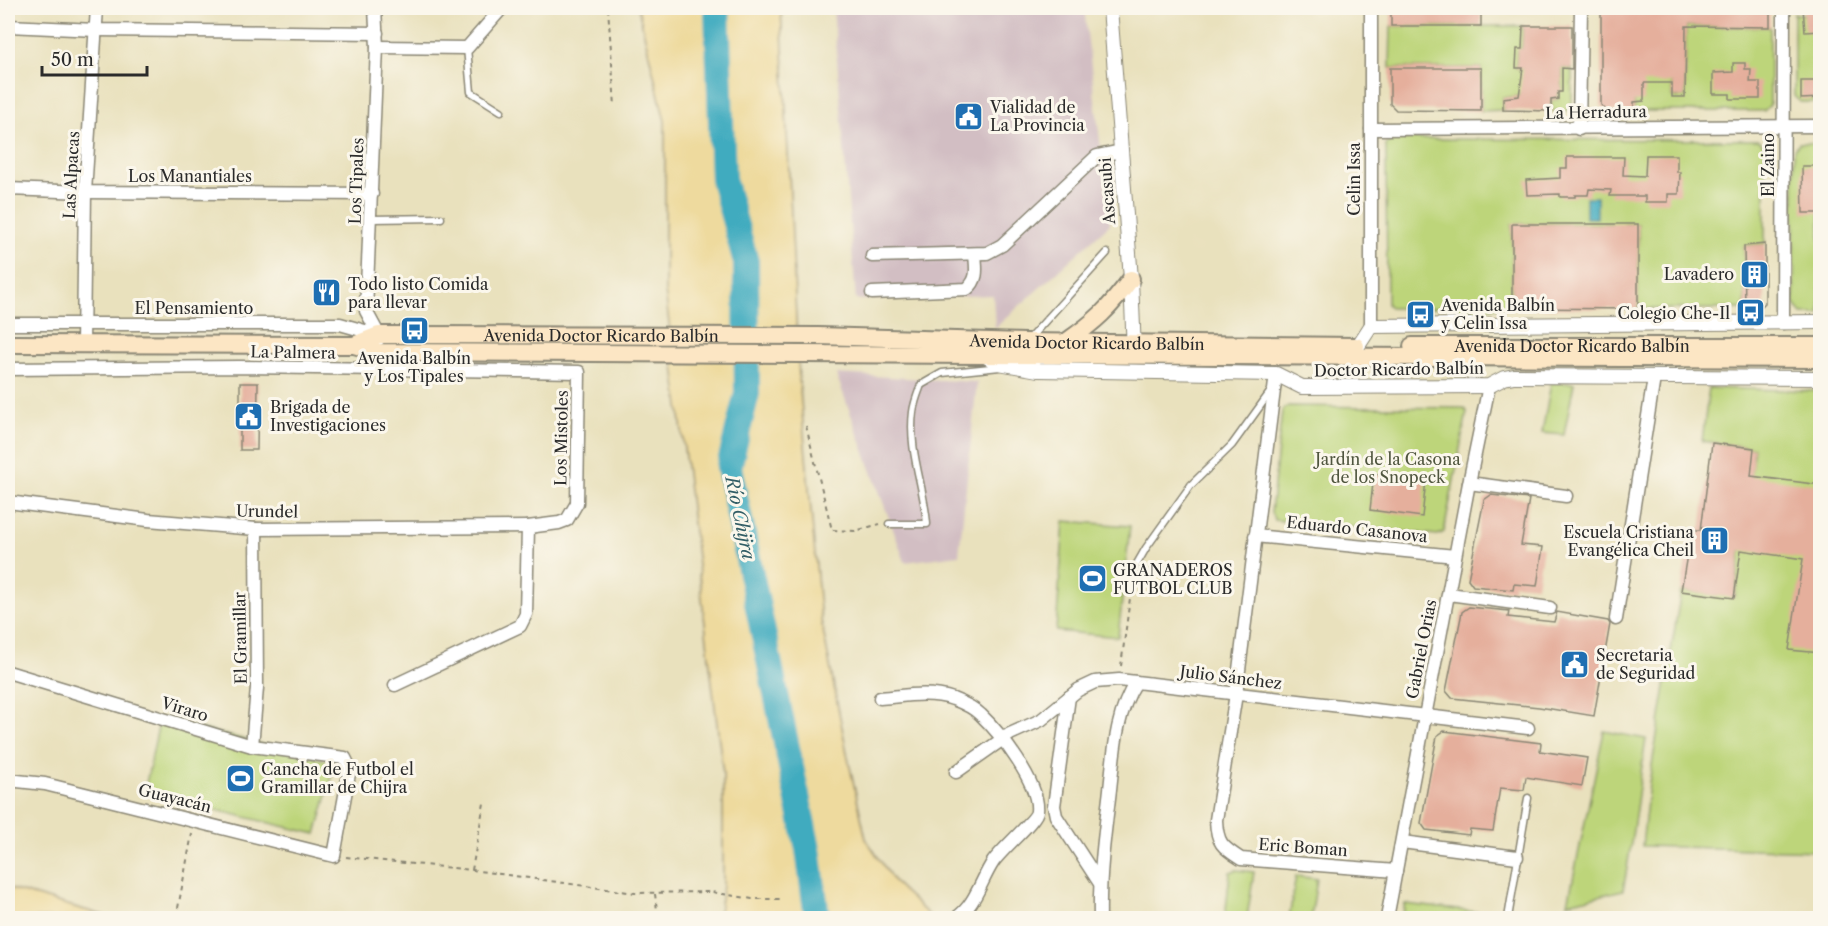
<svg xmlns="http://www.w3.org/2000/svg" width="1828" height="926" font-family="'Libre Caslon Text',serif">
<style>
.industrial{fill:#d2bec3}
.green{fill:#bdd57a;stroke:#748052;stroke-width:1.5}
.sand{fill:#eeda9e;stroke:#8c8264;stroke-width:1.5}
.water{fill:#40abbf;stroke:#366b75;stroke-width:1.5}
.lines{fill:none;stroke-linecap:round;stroke-linejoin:round}
.river{stroke:#40abbf;stroke-width:26}
.building{fill:#e5af9c}
.service-casing{stroke:#8a8674;stroke-width:9}
.minor-casing{stroke:#8a8674;stroke-width:15}
.tertiary-casing{stroke:#8a8674;stroke-width:16}
.secondary-casing{stroke:#8a8674;stroke-width:20}
.path{stroke:#8a8674;stroke-width:2;stroke-dasharray:4.5 4.5;stroke-linecap:butt}
.service{stroke:#fff;stroke-width:6}
.minor{stroke:#fff;stroke-width:12}
.tertiary{stroke:#fff;stroke-width:14}
.secondary{stroke:#fce6c4;stroke-width:16}
.labels{text-anchor:middle;stroke-width:6;stroke-linejoin:round;paint-order:stroke}
.poi-label{font-size:16px;fill:#2b2b2b;stroke:#fbf7ec;text-anchor:start}
.street-label{font-size:16px;fill:#2b2b2b;stroke:#fbf7ec}
.park-label{font-size:16px;fill:#50563f;stroke:#fbf7ec}
.water-label{font-size:18px;font-style:italic;fill:#335e66;stroke:#fbf7ec}
</style>
<rect width="100%" height="100%" fill="#fbf7ec"/>
<filter id="ink" filterUnits="userSpaceOnUse"><feTurbulence type="fractalNoise" baseFrequency=".0167" numOctaves="2"/><feDisplacementMap in="SourceGraphic" scale="12" xChannelSelector="R" yChannelSelector="G"/><feConvolveMatrix kernelMatrix="1 2 1 2 8 2 1 2 1" color-interpolation-filters="sRGB"/></filter>
<filter id="wash" filterUnits="userSpaceOnUse"><feTurbulence type="fractalNoise" baseFrequency=".008" numOctaves="4" result="noise"/><feDisplacementMap in="SourceGraphic" scale="24" xChannelSelector="R" yChannelSelector="G"/><feGaussianBlur stdDeviation="1.35" result="paint"/><feColorMatrix in="noise" values="0 0 0 0 0 0 0 0 0 0 0 0 0 0 0 0 0 1.4 0 .05"/><feComposite in="paint" operator="in"/></filter>
<g filter="url(#wash)">
<rect width="100%" height="100%" fill="#e9e1bd"/>
<g class="industrial">
<polygon points="833,8 1084,8 1110,224 995,328 993,295 856,300"/>
<polygon points="836,374 977,382 959,555 905,562"/>
</g>
<g class="green">
<polygon points="1794,14 1820,14 1820,102 1800,102 1794,96"/>
<polygon points="1391,26 1523,26 1522,49 1517,50 1516,68 1534,68 1519,96 1503,98 1503,110 1481,111 1481,68 1390,68"/>
<polygon points="1686,26 1770,27 1770,105 1764,111 1634,111 1634,102 1644,69 1672,83 1672,97 1685,97"/>
<polygon points="1562,68 1572,69 1572,105 1566,111 1551,111 1551,100 1558,99 1558,92 1562,91"/>
<polygon points="1392,139 1759,140 1765,146 1765,244 1744,246 1745,309 1638,309 1638,224 1512,224 1512,308 1391,308 1387,304 1386,145"/>
<polygon points="1799,143 1820,143 1820,314 1802,314 1794,303 1794,150"/>
<polygon points="1551,383 1574,383 1564,435 1542,433"/>
<polygon points="1709,388 1820,391 1820,851 1642,846 1649,783 1681,591 1735,597 1754,448 1702,441"/>
<polygon points="1288,406 1463,408 1467,412 1444,532 1438,535 1275,520 1271,513 1282,411"/>
<polygon points="1064,521 1130,526 1118,637 1056,631"/>
<polygon points="160,718 336,763 316,834 144,793"/>
<path d="M1604 731 1646 739C1638 789 1633 840 1623 890L1568 903Z"/>
<polygon points="1236,870 1254,872 1247,918 1225,918 1230,872"/>
<polygon points="1296,876 1317,879 1311,918 1289,918"/>
<polygon points="1405,904 1494,914 1502,915 1501,918 1402,918"/>
</g>
<g class="sand">
<polygon points="638,8 781,8 799,379 821,620 848,758 866,839 895,883 932,918 718,918 723,885 723,774 665,290 665,121"/>
<polygon points="8,888 113,918 8,918"/>
</g>
<rect class="water" x="1586" y="197" width="11" height="21"/>
<g class="lines">
<polyline class="river" points="717,8 723,179 746,262 747,393 729,467 808,849 817,918"/>
</g>
<g id="blocks">
<g class="building">
<rect x="1391" y="8" width="90" height="18"/>
<polygon points="1601,8 1770,8 1770,27 1686,26 1685,97 1672,97 1672,83 1644,83 1644,101 1634,102 1634,111 1607,111 1601,105"/>
<polygon points="1803,8 1821,8 1821,31 1805,32"/>
<polygon points="1523,26 1572,26 1572,69 1562,68 1562,92 1558,92 1558,99 1551,100 1551,111 1503,110 1503,98 1519,96 1523,68 1516,68 1517,49 1522,49"/>
<polygon points="1733,63 1745,63 1745,69 1751,69 1750,82 1760,82 1760,99 1730,99 1730,94 1713,94 1713,73 1733,72"/>
<polygon points="1390,68 1481,68 1481,111 1396,110 1390,104"/>
<polygon points="1801,81 1821,81 1821,98 1801,99"/>
<polygon points="1646,155 1677,155 1677,172 1680,172 1679,194 1668,194 1668,202 1645,202 1645,196 1610,196 1611,190 1589,189 1588,195 1575,195 1575,197 1560,197 1560,194 1527,195 1526,180 1560,178 1560,168 1567,168 1567,157 1624,157 1623,175 1645,176"/>
<polygon points="1802,166 1821,166 1821,213 1803,213"/>
<polygon points="1512,224 1638,224 1638,309 1512,308"/>
<polygon points="1765,244 1765,303 1759,309 1745,309 1744,246"/>
<polygon points="240,383 258,383 257,450 240,450"/>
<polygon points="1712,443 1754,448 1751,476 1821,485 1821,653 1789,650 1803,559 1741,550 1734,598 1681,591 1691,530 1701,530"/>
<polygon points="1374,474 1426,480 1422,517 1370,510"/>
<polygon points="1491,495 1529,499 1521,545 1543,547 1537,586 1514,584 1513,590 1473,586 1468,579 1484,500"/>
<polygon points="1469,607 1509,611 1508,617 1554,622 1557,612 1608,621 1610,624 1594,716 1539,707 1452,698 1446,691 1462,612"/>
<polygon points="1444,731 1541,743 1540,751 1587,758 1582,786 1526,777 1524,790 1500,788 1493,831 1470,829 1469,835 1426,830 1421,823 1437,736"/>
</g>
</g>
</g>
<g filter="url(#ink)">
<use href="#blocks" fill-opacity="0" stroke="#8a8674" stroke-width="1.5"/>
<g class="lines">
<defs>
<g id="service">
<polyline points="467,48 471,92 501,111"/>
<polyline points="371,219 441,218"/>
<polyline points="1028,340 1107,253"/>
<path d="M889 524H927C924 486 908 450 913 412 914 403 918 393 921 385L942 373 1000 367"/>
<polyline points="1132,589 1134,569 1146,548 1191,485 1232,445 1271,391"/>
<polyline points="1508,918 1528,798"/>
</g>
<g id="minor">
<polyline points="375,8 377,47 366,311 379,335 379,339"/>
<polyline points="1371,8 1371,326"/>
<polyline points="8,26 96,30 377,33"/>
<polyline points="377,47 467,48 502,8"/>
<polyline points="1371,129 1820,126"/>
<polyline points="1579,129 1581,8"/>
<polyline points="8,189 85,192 372,194"/>
<polyline points="872,256 987,253 1002,245 1097,156 1121,151"/>
<path d="M872 293 967 289C979 279 976 268 975 254"/>
<polyline points="1783,323 1784,8"/>
<polyline points="8,324 340,324 379,335"/>
<polyline points="83,345 85,192 97,8"/>
<polyline points="8,369 239,367 579,372 577,503 567,520 559,523 528,527 526,614 520,626 395,685"/>
<path d="M1276 374 1236 694 1216 820C1217 843 1222 847 1241 859L1396 871"/>
<polyline points="1469,483 1566,496"/>
<polyline points="8,502 148,520 256,529 528,527"/>
<polyline points="1255,536 1455,556"/>
<polyline points="1449,594 1550,608"/>
<polyline points="1616,619 1654,378"/>
<polyline points="8,672 252,746 345,758 350,768 334,856 45,784 8,780"/>
<polyline points="1069,697 1054,806 1056,816 1099,882"/>
<path d="M880 698C904 696 930 691 953 699 961 702 974 708 981 715 1000 733 1040 784 1037 811 1037 819 1001 850 993 862 981 880 975 906 956 918"/>
<polyline points="252,746 257,688 256,529"/>
<polyline points="956,772 1010,734 1041,720 1078,690 1095,682 1119,680 1528,728"/>
<polyline points="1402,842 1517,857"/>
<path d="M1100 918C1099 878 1104 838 1109 798 1114 758 1114 716 1136 682"/>
<polyline points="1387,918 1469,483 1489,386"/>
</g>
<g id="tertiary">
<polyline points="1110,8 1131,279 1134,352"/>
<polyline points="1358,346 1371,326 1820,322"/>
<polyline points="987,357 999,363 1038,370 1276,374 1302,387 1489,386 1504,378 1514,376 1820,378"/>
</g>
<g id="secondary">
<path d="M1066 342C1096 321 1109 309 1131 279"/>
<polyline points="8,344 354,345 378,352 1820,359"/>
<path id="s1" d="M354 345 379 335H404L818 336 1025 342 1356 346"/>
<path id="s2" d="M1412 346H1820"/>
</g>
</defs>
<use href="#service" class="service-casing"/>
<use href="#minor" class="minor-casing"/>
<use href="#tertiary" class="tertiary-casing"/>
<use href="#secondary" class="secondary-casing"/>
<g class="path">
<polyline points="608,8 615,106"/>
<polyline points="806,426 832,530 855,531 880,524"/>
<polyline points="1121,666 1130,598"/>
<polyline points="346,857 472,870 635,893 712,892 752,899 783,899"/>
<polyline points="472,870 484,803"/>
<polyline points="655,894 658,918"/>
<polyline points="178,908 192,834"/>
</g>
<use href="#service" class="service"/>
<use href="#minor" class="minor"/>
<use href="#tertiary" class="tertiary"/>
<use href="#secondary" class="secondary"/>
</g>
</g>
<defs>
<symbol id="civic-square" viewBox="-11 -11 22 22"><rect x="-9" y="-9" width="18" height="18" rx="4" fill="#1f6fb2" stroke="#fbf7ec"/><path d="M-.6-6.5H3V-4.5H.6V-3L4-1V1h2V6H-6V1h2V-1L-.6-3ZM-1.2 2.5V6h2.4V2.5Z" fill="#fff"/></symbol>
<symbol id="building-square" viewBox="-11 -11 22 22"><rect x="-9" y="-9" width="18" height="18" rx="4" fill="#1f6fb2" stroke="#fbf7ec"/><path d="M-4-6H4V6H1V3H-1V6H-4ZM-2.5-4.3h1.7v1.8h-1.7ZM.8-4.3h1.7v1.8H.8ZM-2.5-1h1.7V.8h-1.7ZM.8-1h1.7V.8H.8Z" fill="#fff"/></symbol>
<symbol id="restaurant-square" viewBox="-11 -11 22 22"><rect x="-9" y="-9" width="18" height="18" rx="4" fill="#1f6fb2" stroke="#fbf7ec"/><path d="M-5-6h1v4h1v-4h1v4h1v-4h1v5L-1.5 .5V6h-2V.5L-5-1ZM5-6V6H3V1.5H1.5Q1.5-4 5-6Z" fill="#fff"/></symbol>
<symbol id="bus-square" viewBox="-11 -11 22 22"><rect x="-9" y="-9" width="18" height="18" rx="4" fill="#1f6fb2" stroke="#fbf7ec"/><path d="M-5-6H5V4H4V6H2V4H-2V6H-4V4H-5ZM-3.5-4V0h7V-4ZM-3.5 1.2v1.5H-2V1.2ZM2 1.2v1.5H3.5V1.2Z" fill="#fff"/></symbol>
<symbol id="stadium-square" viewBox="-11 -11 22 22"><rect x="-9" y="-9" width="18" height="18" rx="4" fill="#1f6fb2" stroke="#fbf7ec"/><path d="M0-5a6.5 5 0 1 0 0 10a6.5 5 0 1 0 0-10ZM-3.5-1.8h7v3.6h-7Z" fill="#fff"/></symbol>
</defs>
<g fill-rule="evenodd">
<use href="#civic-square" x="952" y="100" width="33" height="33"/>
<use href="#building-square" x="1738" y="258" width="33" height="33"/>
<use href="#restaurant-square" x="310" y="276" width="33" height="33"/>
<use href="#bus-square" x="1734" y="296" width="33" height="33"/>
<use href="#bus-square" x="1404" y="298" width="33" height="33"/>
<use href="#bus-square" x="398" y="314" width="33" height="33"/>
<use href="#civic-square" x="232" y="400" width="33" height="33"/>
<use href="#building-square" x="1698" y="524" width="33" height="33"/>
<use href="#stadium-square" x="1076" y="562" width="33" height="33"/>
<use href="#civic-square" x="1558" y="648" width="33" height="33"/>
<use href="#stadium-square" x="224" y="762" width="33" height="33"/>
</g>
<g class="labels">
<g class="poi-label">
<text x="990" y="113">Vialidad de<tspan x="990" dy="18">La Provincia</tspan></text>
<text x="1734" y="280" text-anchor="end">Lavadero</text>
<text x="348" y="290">Todo listo Comida<tspan x="348" dy="18">para llevar</tspan></text>
<text x="1441" y="311">Avenida Balbín<tspan x="1441" dy="18">y Celin Issa</tspan></text>
<text x="1730" y="319" text-anchor="end">Colegio Che-Il</text>
<text x="414" y="364" text-anchor="middle">Avenida Balbín<tspan x="414" dy="18">y Los Tipales</tspan></text>
<text x="270" y="413">Brigada de<tspan x="270" dy="18">Investigaciones</tspan></text>
<text x="1694" y="538" text-anchor="end">Escuela Cristiana<tspan x="1694" dy="18">Evangélica Cheil</tspan></text>
<text x="1113" y="576">GRANADEROS<tspan x="1113" dy="18">FUTBOL CLUB</tspan></text>
<text x="1596" y="661">Secretaria<tspan x="1596" dy="18">de Seguridad</tspan></text>
<text x="261" y="775">Cancha de Futbol el<tspan x="261" dy="18">Gramillar de Chijra</tspan></text>
</g>
<g class="street-label">
<text transform="translate(1596 112) rotate(-1)" y="6">La Herradura</text>
<text transform="translate(1768 165) rotate(-90)" y="6">El Zaino</text>
<text transform="translate(71 175) rotate(-87)" y="6">Las Alpacas</text>
<text x="190" y="182">Los Manantiales</text>
<text transform="translate(1354 179) rotate(-90)" y="6">Celin Issa</text>
<text transform="translate(356 181) rotate(-88)" y="6">Los Tipales</text>
<text transform="translate(1107 191) rotate(-94)" y="6">Ascasubi</text>
<text x="194" y="314">El Pensamiento</text>
<text dy="6" stroke="none"><textPath href="#s1" startOffset="249">Avenida Doctor Ricardo Balbín</textPath></text>
<text dy="6" stroke="none"><textPath href="#s1" startOffset="735">Avenida Doctor Ricardo Balbín</textPath></text>
<text dy="6" stroke="none"><textPath href="#s2" startOffset="160">Avenida Doctor Ricardo Balbín</textPath></text>
<text transform="translate(293 352) rotate(1)" y="6">La Palmera</text>
<text transform="translate(1399 369) rotate(-1)" y="6">Doctor Ricardo Balbín</text>
<text transform="translate(561 438) rotate(-89)" y="6">Los Mistoles</text>
<text transform="translate(267 511) rotate(1)" y="6">Urundel</text>
<text transform="translate(1357 529) rotate(6)" y="6">Eduardo Casanova</text>
<text transform="translate(240 638) rotate(-91)" y="6">El Gramillar</text>
<text transform="translate(1421 649) rotate(-79)" y="6">Gabriel Orias</text>
<text transform="translate(1231 677) rotate(7)" y="6">Julio Sánchez</text>
<text transform="translate(185 709) rotate(17)" y="6">Viraro</text>
<text transform="translate(175 798) rotate(14)" y="6">Guayacán</text>
<text transform="translate(1303 847) rotate(4)" y="6">Eric Boman</text>
</g>
<g class="park-label">
<text x="1388" y="465">Jardín de la Casona<tspan x="1388" dy="18">de los Snopeck</tspan></text>
</g>
<g class="water-label">
<text transform="translate(740 518) rotate(78)" y="6">Río Chijra</text>
</g>
</g>
<rect width="1828" height="926" fill="none" stroke="#fbf7ec" stroke-width="30"/>
<path d="M42 66v9h105v-9" fill="none" stroke="#2b2b2b" stroke-width="3"/>
<text x="51" y="66" font-size="18" fill="#2b2b2b" stroke="#fbf7ec" stroke-width="4.5" paint-order="stroke">50 m</text>
</svg>
